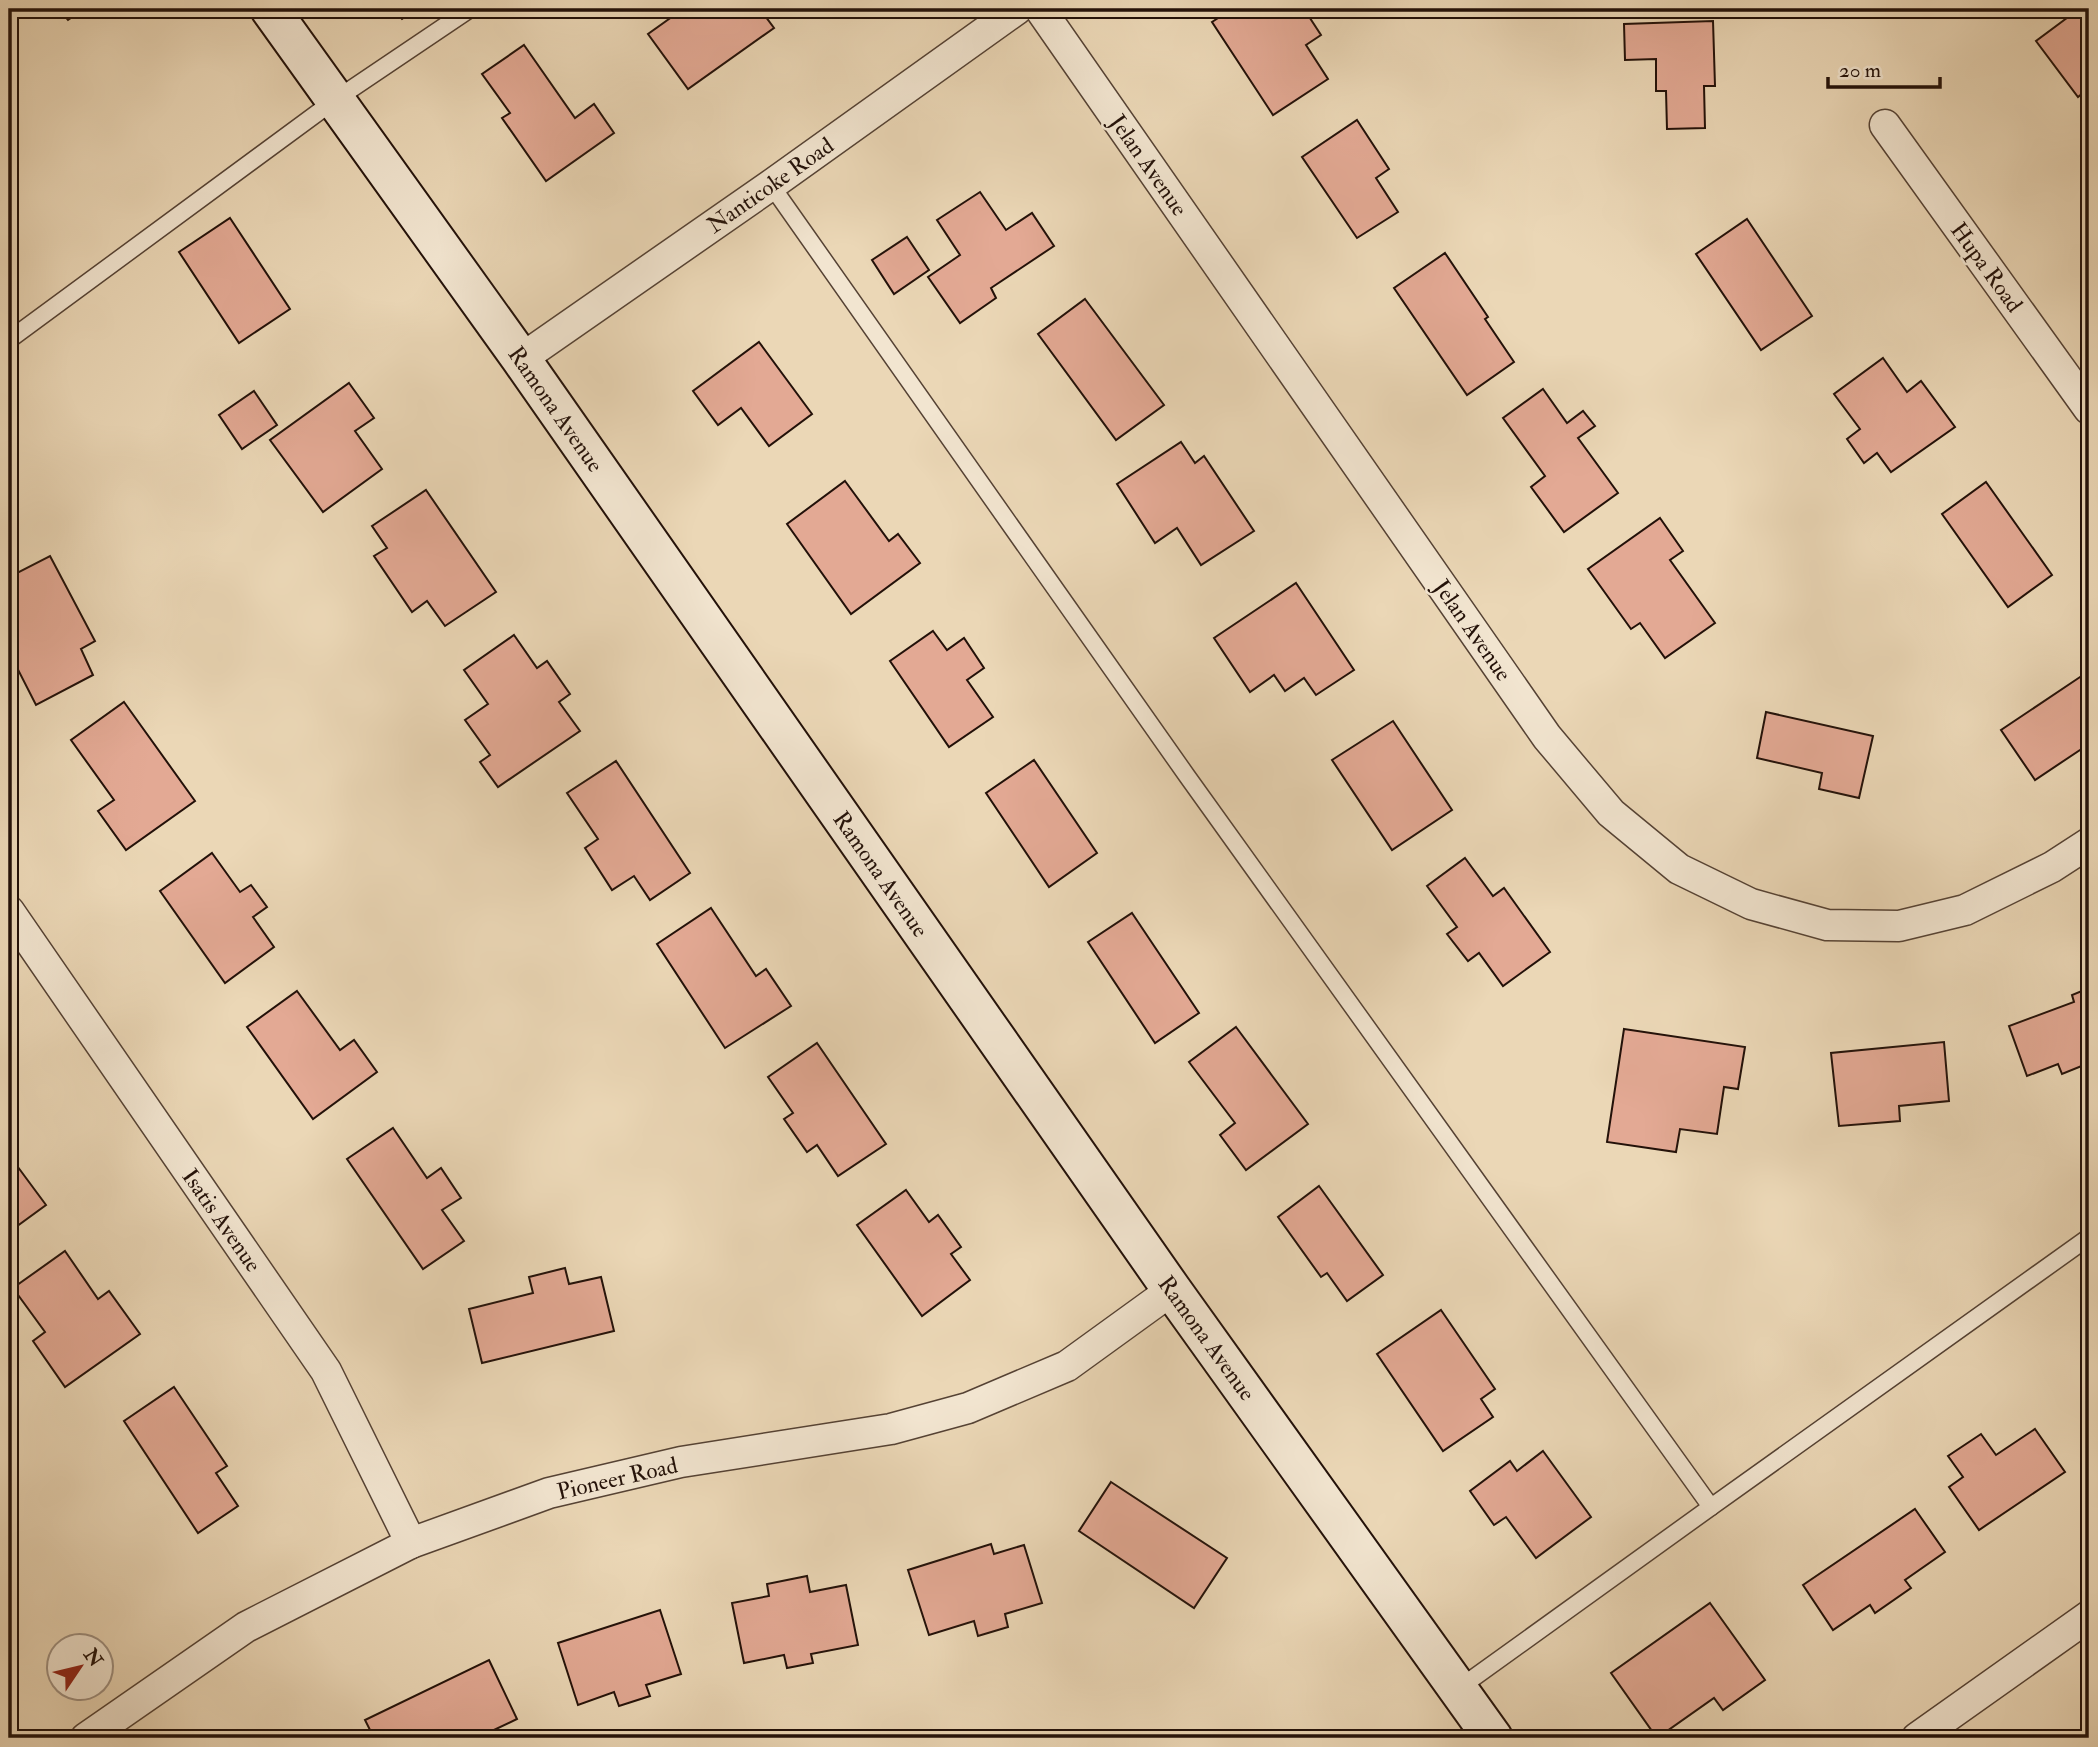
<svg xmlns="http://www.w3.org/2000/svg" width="2098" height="1747" font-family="'IM FELL Double Pica',serif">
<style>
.building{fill:#e3a994;stroke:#231109;stroke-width:2}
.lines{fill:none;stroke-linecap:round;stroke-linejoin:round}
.lane-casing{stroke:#554234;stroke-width:19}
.street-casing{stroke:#554234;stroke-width:33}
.secondary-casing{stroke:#231109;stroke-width:42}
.lane{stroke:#f2e5d0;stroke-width:16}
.street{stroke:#f2e5d0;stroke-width:30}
.secondary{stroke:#f2e5d0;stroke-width:38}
.labels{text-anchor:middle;stroke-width:5;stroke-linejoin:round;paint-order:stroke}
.street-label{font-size:23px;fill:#231109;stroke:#f2e5d0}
</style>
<rect width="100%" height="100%" fill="#ebd7b6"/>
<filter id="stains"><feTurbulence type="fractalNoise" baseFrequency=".00286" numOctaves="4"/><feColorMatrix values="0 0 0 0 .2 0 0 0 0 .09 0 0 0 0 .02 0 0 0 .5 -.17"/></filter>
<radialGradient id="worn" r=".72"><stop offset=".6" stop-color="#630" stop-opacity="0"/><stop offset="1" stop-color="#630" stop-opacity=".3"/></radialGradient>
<g class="building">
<polygon points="59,9 84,9 68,20"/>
<polygon points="394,9 416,9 402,19"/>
<polygon points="683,9 760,9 774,28 688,89 648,34"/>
<polygon points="1232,9 1279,9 1284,17 1296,9 1304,9 1321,35 1306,45 1328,79 1273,115 1212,22"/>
<polygon points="2079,9 2089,9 2089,88 2078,97 2036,41"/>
<polygon points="1713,21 1715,86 1704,86 1705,128 1667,129 1666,91 1656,91 1656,59 1625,60 1624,24"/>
<polygon points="524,45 575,118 594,104 614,133 546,181 502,118 510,113 482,74"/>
<polygon points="1357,120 1389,169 1376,178 1398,212 1357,238 1302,157"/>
<polygon points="980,192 1006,230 1032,213 1054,246 991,288 996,298 960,323 928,277 960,255 937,220"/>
<polygon points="230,218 290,309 239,343 179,252"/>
<polygon points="1747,219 1812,316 1761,350 1696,254"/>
<polygon points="907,237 929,270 894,294 872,260"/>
<polygon points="1445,253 1488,317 1485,319 1514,362 1467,395 1394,288"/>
<polygon points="1085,299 1164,405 1116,440 1038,334"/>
<polygon points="759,342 812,414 769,446 741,408 718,425 693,391"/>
<polygon points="1883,358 1907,392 1921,381 1955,427 1891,472 1877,453 1864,463 1847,439 1860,429 1834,394"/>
<polygon points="349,383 374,418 355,431 382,469 323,512 270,440"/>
<polygon points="1543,389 1567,423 1583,411 1595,426 1578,438 1618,493 1564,532 1531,487 1545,476 1503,418"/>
<polygon points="254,391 277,425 242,449 219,415"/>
<polygon points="1181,442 1195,463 1204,456 1254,531 1201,565 1177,528 1155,543 1117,484"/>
<polygon points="845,481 889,541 898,534 920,563 851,614 787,524"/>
<polygon points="1986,482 2052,575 2008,607 1942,514"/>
<polygon points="426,490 496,592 445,626 427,601 412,612 374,556 387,548 372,526"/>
<polygon points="1660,518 1683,551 1670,560 1715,623 1665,658 1640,623 1631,629 1588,569"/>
<polygon points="50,556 95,641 81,649 93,675 36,705 9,652 9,577"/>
<polygon points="1296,583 1354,670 1316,695 1304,678 1285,691 1274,675 1250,692 1214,638"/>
<polygon points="933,631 947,650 964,638 984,668 967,680 993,717 949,747 890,661"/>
<polygon points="514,635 537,668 547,661 570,694 559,702 580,731 498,787 480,762 490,755 465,720 488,704 464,670"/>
<polygon points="2089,671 2089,744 2035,780 2001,730"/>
<polygon points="124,702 195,801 126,850 98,811 114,800 71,740"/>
<polygon points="1766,712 1873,736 1859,798 1819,789 1822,773 1757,758"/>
<polygon points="1393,721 1452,810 1392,850 1332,760"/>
<polygon points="1034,760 1097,853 1049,887 986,793"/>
<polygon points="616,761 690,873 650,900 634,876 612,890 585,848 598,839 567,793"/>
<polygon points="212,853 240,892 251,885 267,907 253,917 274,947 225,983 160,891"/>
<polygon points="1465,858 1493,896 1504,888 1550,952 1503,986 1479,953 1468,961 1447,934 1457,927 1427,886"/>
<polygon points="711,908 756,976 766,969 791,1006 725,1048 657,944"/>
<polygon points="1132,913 1199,1013 1155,1043 1088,942"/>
<polygon points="2089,988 2089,1063 2062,1074 2058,1064 2027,1076 2009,1026 2074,1002 2072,995"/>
<polygon points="297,991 340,1050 354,1040 377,1072 313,1119 247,1027"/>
<polygon points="1236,1027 1308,1124 1246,1170 1220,1135 1235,1123 1189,1062"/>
<polygon points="1624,1029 1745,1047 1738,1089 1724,1087 1717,1134 1680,1129 1676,1152 1607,1142"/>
<polygon points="1944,1042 1949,1101 1899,1106 1900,1121 1839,1126 1831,1053"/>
<polygon points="817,1043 886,1144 838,1176 817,1145 807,1152 784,1119 793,1113 768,1077"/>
<polygon points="393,1128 427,1178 441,1168 461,1198 442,1210 464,1241 423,1269 347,1159"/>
<polygon points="9,1155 46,1205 9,1232"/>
<polygon points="1319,1186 1383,1275 1347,1301 1327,1273 1321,1277 1278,1217"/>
<polygon points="906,1190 929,1222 938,1215 961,1247 951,1254 970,1280 922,1316 857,1225"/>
<polygon points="65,1251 98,1299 109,1291 140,1334 65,1387 33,1341 45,1332 13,1288"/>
<polygon points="565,1268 569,1284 601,1277 614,1331 482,1363 469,1309 533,1293 529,1277"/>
<polygon points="1441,1310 1495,1389 1481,1399 1493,1417 1443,1451 1377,1354"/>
<polygon points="174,1387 227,1466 216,1473 238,1506 198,1533 124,1421"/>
<polygon points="2035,1429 2065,1472 1979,1530 1949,1487 1963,1477 1948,1456 1981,1434 1996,1455"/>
<polygon points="1543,1451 1591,1517 1536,1558 1506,1517 1494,1525 1470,1491 1510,1461 1517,1471"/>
<polygon points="1111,1482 1227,1558 1194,1608 1079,1531"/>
<polygon points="1915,1509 1945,1552 1905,1580 1911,1588 1875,1613 1870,1605 1833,1630 1803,1585"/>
<polygon points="991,1544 994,1554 1024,1545 1042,1603 1005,1614 1008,1627 978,1636 974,1621 929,1635 908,1570"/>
<polygon points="807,1576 810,1592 846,1585 858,1645 811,1654 813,1663 787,1668 784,1655 744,1663 732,1603 769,1596 767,1584"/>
<polygon points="1710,1603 1765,1680 1723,1710 1714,1698 1657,1738 1611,1673"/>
<polygon points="660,1610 681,1674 646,1685 650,1696 619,1706 614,1692 578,1705 558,1643"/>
<polygon points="489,1660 517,1719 477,1738 374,1738 365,1720"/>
</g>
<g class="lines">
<defs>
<g id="lane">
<polyline points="771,185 1187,776 1711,1507 1458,1689"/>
<polyline points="9,340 335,100 470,9"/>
<polyline points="1711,1507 2089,1237"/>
</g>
<g id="street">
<polyline points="1040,9 1547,737 1611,813 1679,869 1751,904 1827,925 1899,926 1965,910 2052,867 2089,843"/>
<polyline points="1885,125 2089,409"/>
<polyline points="521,359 771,185 1017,9"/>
<polyline points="9,911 326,1371 411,1543"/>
<polyline points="86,1738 246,1627 411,1543 549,1493 681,1462 891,1429 968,1408 1067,1366 1172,1290"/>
<polyline points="1917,1738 2089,1616"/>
</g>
<polyline id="secondary" points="270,9 521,359 1172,1290 1493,1738"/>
</defs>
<use href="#lane" class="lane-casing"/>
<use href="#street" class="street-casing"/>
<use href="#secondary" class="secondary-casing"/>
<use href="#lane" class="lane"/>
<use href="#street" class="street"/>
<use href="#secondary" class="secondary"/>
</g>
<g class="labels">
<g class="street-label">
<text transform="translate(1149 165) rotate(55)" y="8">Jelan Avenue</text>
<text transform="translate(770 185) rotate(-35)" y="8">Nanticoke Road</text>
<text transform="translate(1987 267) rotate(54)" y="8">Hupa Road</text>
<text transform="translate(556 409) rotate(55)" y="8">Ramona Avenue</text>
<text transform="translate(1473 630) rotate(55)" y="8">Jelan Avenue</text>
<text transform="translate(881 874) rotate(55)" y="8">Ramona Avenue</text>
<text transform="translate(222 1220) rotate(55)" y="8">Isatis Avenue</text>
<text transform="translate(1207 1338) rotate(54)" y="8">Ramona Avenue</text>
<text transform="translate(617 1478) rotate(-13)" y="8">Pioneer Road</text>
</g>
</g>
<rect width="2098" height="1747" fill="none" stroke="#ebd7b6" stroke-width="35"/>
<rect x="10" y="10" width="2077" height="1726" fill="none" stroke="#231109" stroke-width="3.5"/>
<rect x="18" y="18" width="2063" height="1712" fill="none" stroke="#231109" stroke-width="2"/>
<g transform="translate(80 1667) rotate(55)"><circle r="33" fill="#f2e5d0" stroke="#9f9080" stroke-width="2"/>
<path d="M0-5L12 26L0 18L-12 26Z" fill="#8f2418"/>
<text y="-10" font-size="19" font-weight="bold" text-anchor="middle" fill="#231109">N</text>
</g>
<path d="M1828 77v10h112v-10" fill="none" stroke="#231109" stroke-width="3.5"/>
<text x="1839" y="77" font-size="21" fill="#231109" stroke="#f2e5d0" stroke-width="5" paint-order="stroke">20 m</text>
<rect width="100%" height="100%" filter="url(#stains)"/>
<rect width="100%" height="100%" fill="url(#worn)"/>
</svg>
